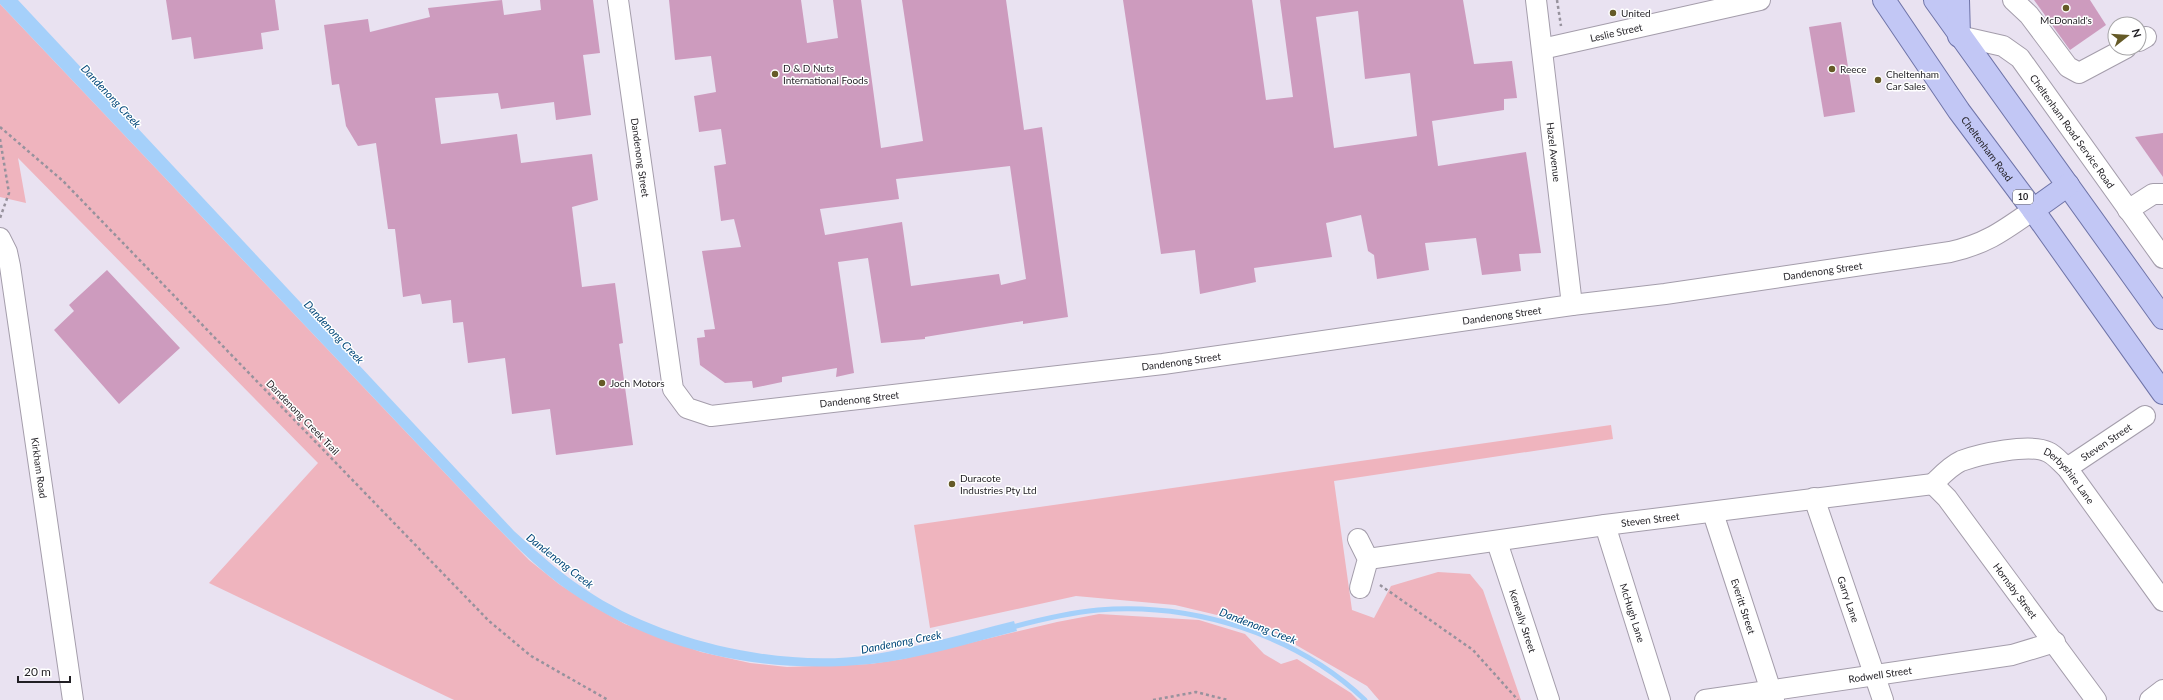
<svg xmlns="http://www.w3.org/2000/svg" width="2163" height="700" font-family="Lato,sans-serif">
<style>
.green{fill:#efb4be}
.water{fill:#a5d0fa}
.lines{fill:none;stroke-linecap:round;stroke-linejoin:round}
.stream{stroke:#a5d0fa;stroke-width:5}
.building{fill:#cd9bbe;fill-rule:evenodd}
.minor-casing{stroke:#a49dab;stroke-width:22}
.major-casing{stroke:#6f74a8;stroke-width:24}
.path{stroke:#97929d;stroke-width:2.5;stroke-dasharray:3 3;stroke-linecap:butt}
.minor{stroke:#fff;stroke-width:20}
.major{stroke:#c2c7f5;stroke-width:22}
.poi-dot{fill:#655a27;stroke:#fff;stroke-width:1.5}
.labels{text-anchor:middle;stroke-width:3;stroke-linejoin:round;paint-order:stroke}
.shield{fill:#fff;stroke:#646266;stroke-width:1}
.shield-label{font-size:9px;font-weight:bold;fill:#211f24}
.poi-label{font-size:10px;fill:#211f24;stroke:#fff;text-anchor:start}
.street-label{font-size:10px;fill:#211f24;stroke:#fff}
.water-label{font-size:11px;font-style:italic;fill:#004779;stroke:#fff}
</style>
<rect width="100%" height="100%" fill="#e9e2f1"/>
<g class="green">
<polygon points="0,4 482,512 529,560 559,584 593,606 625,624 701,652 750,663 787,667 870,664 903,659 1057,622 1099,614 1199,620 1245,634 1264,654 1281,664 1297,659 1351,693 1358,700 454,700 209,583 318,463 18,158 26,203 0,197"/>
<polygon points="1611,425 1613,439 1334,481 1352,610 1374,618 1391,586 1438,572 1470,574 1483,590 1521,700 1379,700 1367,686 1263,626 1175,605 1076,596 930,628 914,525"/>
</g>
<path class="water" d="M0 0H18L514 531C539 554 565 577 594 595 668 642 783 668 870 655 919 647 966 633 1014 621L1017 631C969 643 919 659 870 664 758 675 651 651 559 584 531 563 507 537 482 512L0 4Z"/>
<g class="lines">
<path class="stream" d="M1009 628C1038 620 1068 613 1098 610 1192 602 1296 634 1365 700"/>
</g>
<g class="building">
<polygon points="166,0 275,0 279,30 261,33 263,49 194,59 191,37 172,40"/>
<polygon points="502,0 504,15 541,10 540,0 593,0 600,53 583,55 591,115 556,120 554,102 501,109 498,93 435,98 441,144 517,134 521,163 592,154 598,200 572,207 582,287 615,283 623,343 619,344 633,445 556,455 550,409 512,414 505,358 468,363 463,322 453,323 451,300 422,304 420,294 403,297 395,229 388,229 376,143 358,146 346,126 339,84 332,85 324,25 368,19 370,32 430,17 428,8"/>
<path d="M669 0H801L807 43 838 38 833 0H861L881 148 923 141 902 0H1006L1024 130 1042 127 1068 317 1023 324V321L925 337V339L881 343 868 258 838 262 854 373 836 377 837 368 782 377V382L753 388 752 381 725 383 700 365 697 338 705 337 704 330 715 329 702 251 741 247 734 219 721 221 714 166 726 164 721 129 699 132 694 96 716 92 711 56 675 60ZM1010 166 1026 279 1001 285 999 274 911 286 902 222 825 235 820 209 899 199 896 179Z"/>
<path d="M1123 0H1252L1266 100 1293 97 1280 0H1463L1474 64 1512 61 1517 98 1504 99V110L1432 121 1438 166 1526 152 1541 253 1519 254 1521 271 1482 275 1476 238 1425 243 1429 270 1377 279 1374 255 1368 251 1361 215 1326 223 1332 257 1254 268 1256 282 1200 294 1195 250 1161 254ZM1358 11 1365 79 1410 73 1417 136 1334 148 1316 17Z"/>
<polygon points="2034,0 2090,0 2106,25 2070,50"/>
<polygon points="1841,22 1855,112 1824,117 1809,27"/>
<polygon points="2163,133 2163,177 2135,137"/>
<polygon points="107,270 180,348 119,404 54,330 74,311 69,305"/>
</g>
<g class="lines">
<defs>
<g id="minor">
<path id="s1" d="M618 0 673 389 687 408 711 416 1163 364 1572 305 1665 294 1950 252C1986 244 2003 231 2033 210"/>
<path id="s2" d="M1536 0 1572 305"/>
<polyline points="2013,0 2029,15 2068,67 2079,73 2126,48"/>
<path id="s3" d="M1959 36 2003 46 2020 58 2163 258"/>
<polyline points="2139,41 2146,37"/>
<path id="s4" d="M1542 49 1760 0"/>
<polyline points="2128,210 2153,194 2163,194"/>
<path id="s5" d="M0 238 7 252 10 266 73 700"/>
<path id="s6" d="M2067 468 2145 416"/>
<path id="s7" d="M1933 484C1941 476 1950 466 1961 461 1980 454 2030 443 2048 452 2055 455 2061 463 2067 468L2163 601"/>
<path id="s8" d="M1933 484 1947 498 2096 700"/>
<path id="s9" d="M1814 498 1883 700"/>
<path id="s10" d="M1713 513 1774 700"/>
<path id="s11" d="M1605 525 1660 700"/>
<polyline points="1358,539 1368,559 1360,588"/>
<path id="s12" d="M1497 542 1549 700"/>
<path id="s13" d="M1368 559 1605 525 1933 484"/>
<path id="s14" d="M1705 700 2012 655 2055 642"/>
<polyline points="2150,700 2163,690"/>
</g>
<g id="major">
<path id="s15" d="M1884 0 1959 111 2033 210 2163 393"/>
<polyline points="1935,0 2163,318"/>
<polyline points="1958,0 1959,36"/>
<polyline points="2033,210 2068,185"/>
</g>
</defs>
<use href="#minor" class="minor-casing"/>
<use href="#major" class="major-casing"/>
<g class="path">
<polyline points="1557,0 1561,26"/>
<polyline points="0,127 63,181 489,621 531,656 608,700"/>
<polyline points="0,139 9,193 0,218"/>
<polyline points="1380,585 1473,650 1518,700"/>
<polyline points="1153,700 1196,692 1228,700"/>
</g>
<use href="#minor" class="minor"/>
<use href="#major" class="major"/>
</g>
<g class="poi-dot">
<circle cx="2066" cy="8" r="4"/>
<circle cx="1613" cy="13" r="4"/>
<circle cx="1832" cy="69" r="4"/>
<circle cx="775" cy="74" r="4"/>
<circle cx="1878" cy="80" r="4"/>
<circle cx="602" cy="383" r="4"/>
<circle cx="952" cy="484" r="4"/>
</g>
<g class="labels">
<rect class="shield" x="2013" y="190" width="20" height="14" rx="3"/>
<g class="shield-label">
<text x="2023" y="200">10</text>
</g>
<g class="poi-label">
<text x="1621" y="17">United</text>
<text x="2066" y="24" text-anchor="middle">McDonald's</text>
<text x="783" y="72">D &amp; D Nuts<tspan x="783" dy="12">International Foods</tspan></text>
<text x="1840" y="73">Reece</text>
<text x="1886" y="78">Cheltenham<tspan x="1886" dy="12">Car Sales</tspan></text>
<text x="610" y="387">Joch Motors</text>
<text x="960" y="482">Duracote<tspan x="960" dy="12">Industries Pty Ltd</tspan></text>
</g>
<g class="street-label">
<text dy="4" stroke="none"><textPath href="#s4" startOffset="76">Leslie Street</textPath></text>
<text dy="4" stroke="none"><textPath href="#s3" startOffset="156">Cheltenham Road Service Road</textPath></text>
<text dy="4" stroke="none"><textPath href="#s15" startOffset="181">Cheltenham Road</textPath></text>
<text dy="4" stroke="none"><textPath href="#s2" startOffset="153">Hazel Avenue</textPath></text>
<text dy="4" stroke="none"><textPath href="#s1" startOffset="159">Dandenong Street</textPath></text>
<text dy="4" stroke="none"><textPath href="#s1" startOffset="1563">Dandenong Street</textPath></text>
<text dy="4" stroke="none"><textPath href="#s1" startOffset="1239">Dandenong Street</textPath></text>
<text dy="4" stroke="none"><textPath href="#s1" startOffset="915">Dandenong Street</textPath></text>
<text dy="4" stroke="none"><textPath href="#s1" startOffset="591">Dandenong Street</textPath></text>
<text transform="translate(303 417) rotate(46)" y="4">Dandenong Creek Trail</text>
<text dy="4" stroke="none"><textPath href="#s6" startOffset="47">Steven Street</textPath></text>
<text dy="4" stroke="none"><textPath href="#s5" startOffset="234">Kirkham Road</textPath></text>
<text dy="4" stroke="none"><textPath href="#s7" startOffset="157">Derbyshire Lane</textPath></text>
<text dy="4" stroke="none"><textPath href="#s13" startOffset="285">Steven Street</textPath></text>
<text dy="4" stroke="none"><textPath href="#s8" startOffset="135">Hornsby Street</textPath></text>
<text dy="4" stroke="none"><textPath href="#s9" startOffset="107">Garry Lane</textPath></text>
<text dy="4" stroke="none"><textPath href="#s10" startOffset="98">Everitt Street</textPath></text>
<text dy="4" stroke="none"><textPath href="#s11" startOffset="92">McHugh Lane</textPath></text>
<text dy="4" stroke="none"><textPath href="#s12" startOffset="83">Keneally Street</textPath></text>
<text dy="4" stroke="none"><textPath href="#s14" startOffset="177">Rodwell Street</textPath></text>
</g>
<g class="water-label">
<text transform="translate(111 96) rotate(47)" y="4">Dandenong Creek</text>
<text transform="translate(334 332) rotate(47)" y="4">Dandenong Creek</text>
<text transform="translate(560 561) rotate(38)" y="4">Dandenong Creek</text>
<text transform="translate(1258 626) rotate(21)" y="4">Dandenong Creek</text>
<text transform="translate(901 642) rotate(-11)" y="4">Dandenong Creek</text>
</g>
</g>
<g transform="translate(2127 36) rotate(73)"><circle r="19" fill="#ffffff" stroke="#a6a5a7"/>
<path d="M0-3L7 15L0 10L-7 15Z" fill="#655a27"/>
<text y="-6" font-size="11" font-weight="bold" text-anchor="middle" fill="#211f24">N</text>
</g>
<path d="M18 676v6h52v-6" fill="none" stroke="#211f24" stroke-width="2"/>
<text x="24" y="676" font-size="12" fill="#211f24" stroke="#ffffff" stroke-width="3" paint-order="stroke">20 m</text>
</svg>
